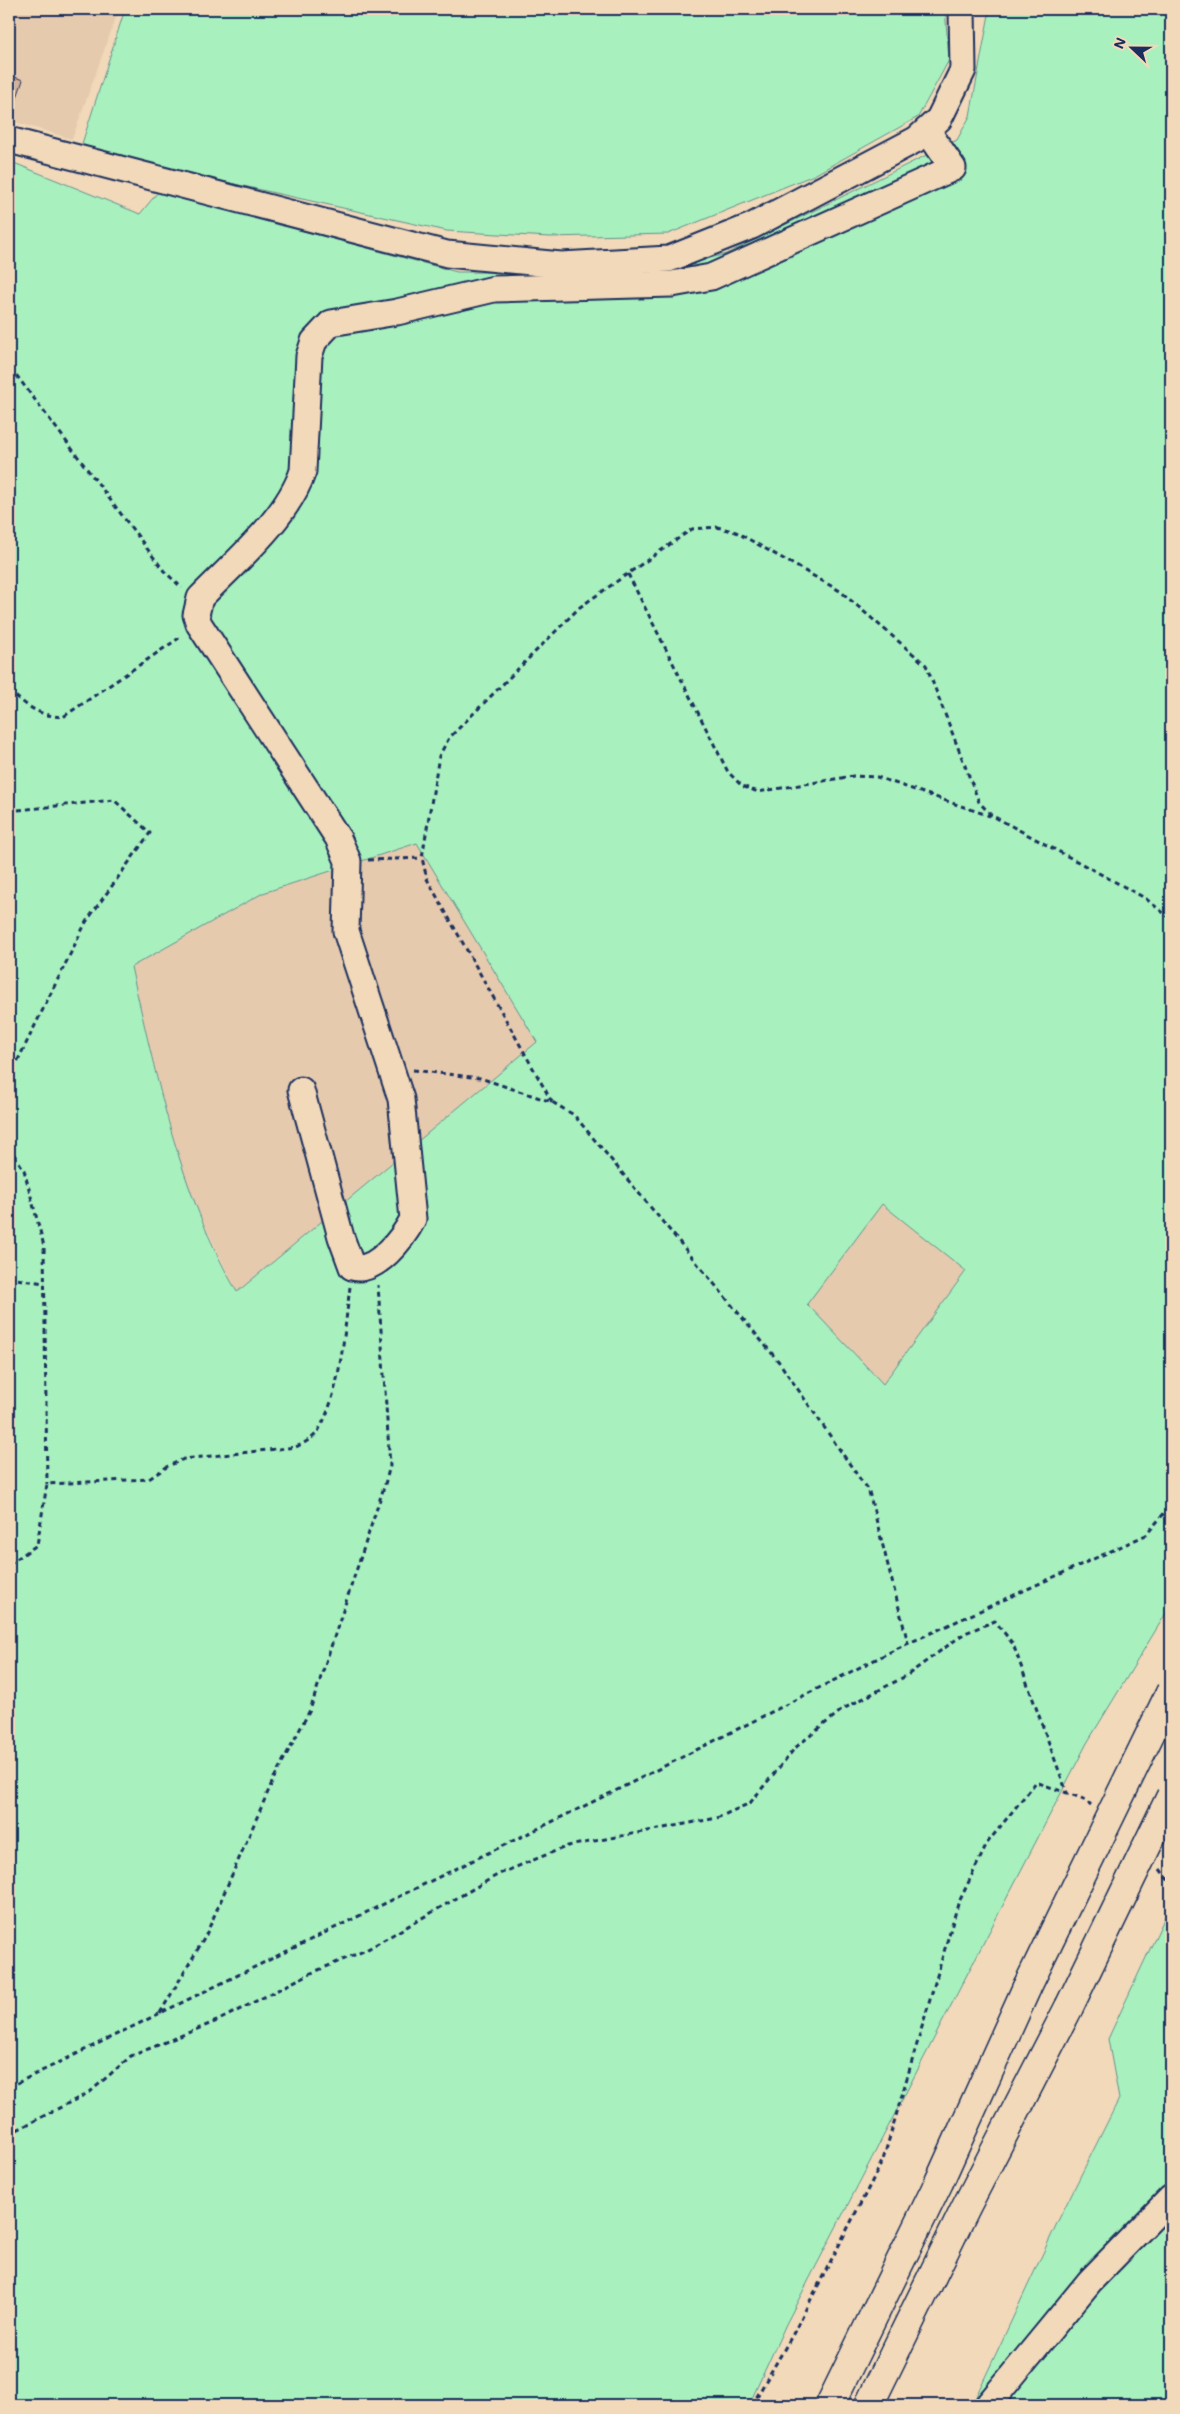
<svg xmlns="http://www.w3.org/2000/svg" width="1180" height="2414" font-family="Mali,sans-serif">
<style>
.built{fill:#e5caad}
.green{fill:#a8f1be;stroke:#62908e;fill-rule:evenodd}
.building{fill:#d6b199;stroke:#1b2f5e}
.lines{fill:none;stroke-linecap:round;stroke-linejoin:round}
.minor-casing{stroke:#1b2f5e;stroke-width:29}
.highway-casing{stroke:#1b2f5e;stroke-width:31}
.path{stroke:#1b2f5e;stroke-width:3;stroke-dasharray:5 4;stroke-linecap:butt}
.minor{stroke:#f1d9b9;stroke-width:25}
.highway{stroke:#f1d9b9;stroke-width:28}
.highway-bridge-casing{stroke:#1b2f5e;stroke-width:31;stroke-linecap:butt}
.highway-bridge{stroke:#f1d9b9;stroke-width:28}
</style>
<rect width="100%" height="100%" fill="#f1d9b9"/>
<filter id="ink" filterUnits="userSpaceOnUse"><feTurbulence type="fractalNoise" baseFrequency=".02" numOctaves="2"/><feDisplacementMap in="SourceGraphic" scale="10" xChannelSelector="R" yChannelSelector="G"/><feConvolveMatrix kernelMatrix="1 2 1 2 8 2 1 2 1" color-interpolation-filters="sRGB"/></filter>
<g filter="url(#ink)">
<g class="built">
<polygon points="9,9 119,9 72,139 9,120"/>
<polygon points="418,843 537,1042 237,1292 189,1192 165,1109 131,967 263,893"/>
<polygon points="882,1204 966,1271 883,1384 806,1304"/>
</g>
<g class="green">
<polygon points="125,9 945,9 949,60 918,117 814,175 668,234 550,237 447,231 80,150"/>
<path d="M990 9H1171V1605L1087 1743 786 2324 749 2405H9V161L140 214 158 192 457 272 650 273 726 254 957 140 970 116ZM417 843 537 1042 237 1292C179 1192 157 1079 131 967L263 893ZM882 1204 966 1271 883 1384 807 1304Z"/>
<polygon points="1171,1904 1171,2405 972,2405 1059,2219 1119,2099 1108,2039"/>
</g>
<polygon class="building" points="9,75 23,80 11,115 9,115"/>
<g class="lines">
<defs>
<g id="minor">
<polyline points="9,140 447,254 561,265 669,259 752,226 917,139 939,119 963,70 962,9"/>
<path d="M301 1090 341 1237 352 1267C376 1274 403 1238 413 1219L401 1099 346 931 348 861 338 838 199 624 196 615 200 598C235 562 287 519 303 471L309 356 314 341 331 323 397 312 494 289 672 284 711 277 953 168 927 130"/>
<polyline points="988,2405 1090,2281 1171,2198"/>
</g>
<g id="highway">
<polyline points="830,2405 939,2182 1027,1987"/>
<polyline points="869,2405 966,2207 1069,2007"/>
</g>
</defs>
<use href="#minor" class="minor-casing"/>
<use href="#highway" class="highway-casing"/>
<g class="path">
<polyline points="9,365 13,371"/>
<polyline points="9,371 14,372 164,571 182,588"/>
<polyline points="628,574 728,772 742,786 758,792 853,776 877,777 990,816"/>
<path d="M9 690C26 706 39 716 63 717L182 636"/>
<polyline points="9,811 114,800 150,833 86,922 17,1062 9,1069"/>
<polyline points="368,860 422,858"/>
<polyline points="413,1070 480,1078 552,1102 574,1115 779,1362 869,1492 908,1643"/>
<polyline points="552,1102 427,879 422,858 439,756 449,738 580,607 692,529 717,527 736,532 840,591 926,665 979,802 991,815 1145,898 1171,919"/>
<polyline points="9,1147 24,1170 44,1246 47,1484"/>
<polyline points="9,1278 45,1283"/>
<path d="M9 1564 37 1545 47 1484 149 1479 168 1466 184 1459 296 1447C304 1443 313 1439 318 1431 341 1394 344 1331 350 1287"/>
<polyline points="1160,1869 1171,1884"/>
<polyline points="160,2013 205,1937 274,1778 310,1710 385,1484 390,1466 378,1285"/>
<polyline points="9,2087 617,1790 896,1649 1146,1535 1171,1505"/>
<polyline points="9,2134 90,2092 131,2056 217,2021 309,1974 366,1950 499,1874 568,1846 717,1818 750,1803 795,1748 843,1709 906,1676 965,1633 995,1621 1013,1644 1067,1793"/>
<polyline points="752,2405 793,2334 883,2160 958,1904 988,1842 1036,1782 1084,1799 1091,1805"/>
</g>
<use href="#minor" class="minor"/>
<use href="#highway" class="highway"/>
<defs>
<g id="highway-bridge">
<polyline points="1027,1987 1171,1691"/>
<polyline points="1069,2007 1171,1796"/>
</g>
</defs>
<use href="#highway-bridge" class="highway-bridge-casing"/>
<use href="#highway-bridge" class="highway-bridge"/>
</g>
</g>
<rect width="1180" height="2414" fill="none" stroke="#f1d9b9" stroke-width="30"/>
<rect x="15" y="15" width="1150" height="2384" fill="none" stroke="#1b2f5e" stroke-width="2" filter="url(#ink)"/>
<g transform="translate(1132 48) rotate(292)" stroke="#f1d9b9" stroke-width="4" paint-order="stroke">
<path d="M0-4L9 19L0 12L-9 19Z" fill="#1b2f5e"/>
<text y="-8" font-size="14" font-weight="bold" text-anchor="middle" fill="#1b2f5e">N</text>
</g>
</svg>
